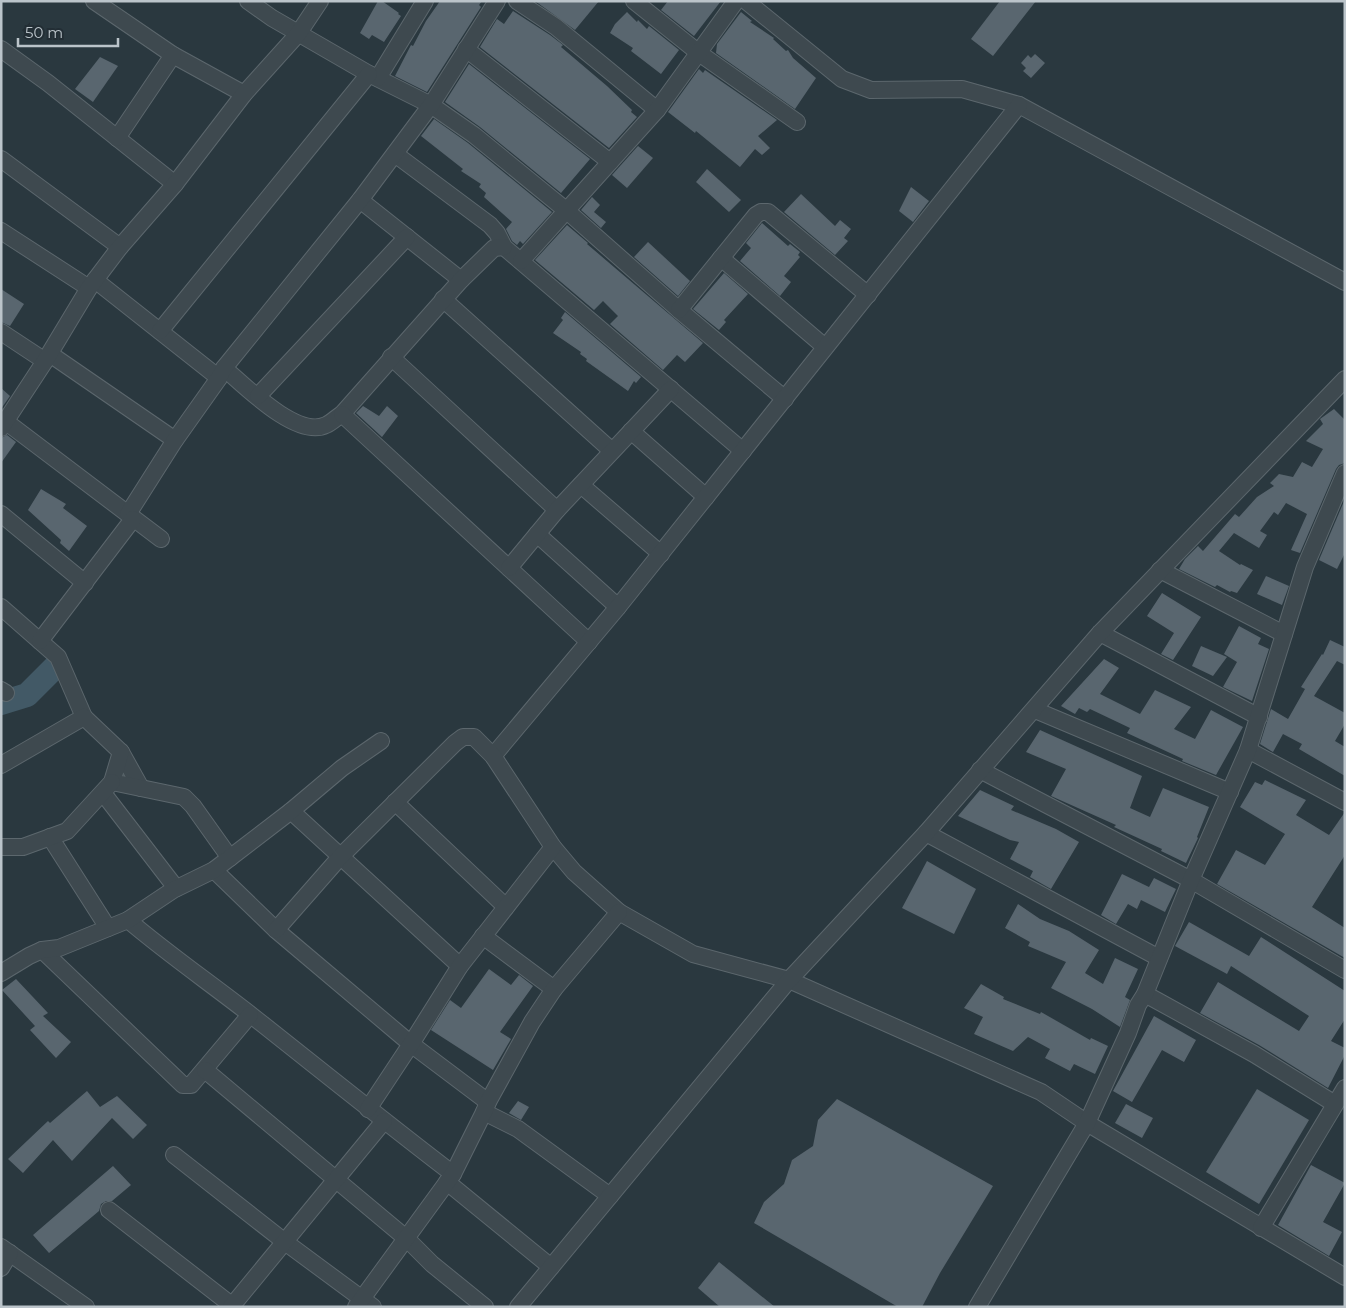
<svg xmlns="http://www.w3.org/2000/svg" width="1346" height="1308" font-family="Montserrat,sans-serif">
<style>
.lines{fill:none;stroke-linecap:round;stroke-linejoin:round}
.river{stroke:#425966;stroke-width:24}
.building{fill:#59666f}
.minor-casing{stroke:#5c676d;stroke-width:18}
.minor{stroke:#3e494f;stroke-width:16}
</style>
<rect width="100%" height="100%" fill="#2a383f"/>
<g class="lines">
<polyline class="river" points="1,703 27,695 55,667"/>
</g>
<g class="building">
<polygon points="378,1 382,1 399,13 398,14 401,16 384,42 372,35 369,39 360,33"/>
<polygon points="440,1 482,1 479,5 481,7 427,92 395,76 411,45 413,46 426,21"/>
<polygon points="535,1 599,1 575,30"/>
<polygon points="668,1 721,1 694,36 661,10"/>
<polygon points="1000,1 1036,1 993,56 971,39"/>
<polygon points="513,11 550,35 563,45 561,47 607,86 632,110 631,112 637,117 609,148 480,47 497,19 504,24"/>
<polygon points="627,12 637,22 638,20 647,29 649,26 679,50 661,74 631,51 633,48 610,33 615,24"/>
<polygon points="741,12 752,21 750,22 774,38 773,39 786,51 788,50 793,58 816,78 795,109 716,53 717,44"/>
<polygon points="1035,54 1045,63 1031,78 1023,71 1026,68 1021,63 1028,55 1031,58"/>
<polygon points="100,57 118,66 93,102 75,89"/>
<polygon points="469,64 590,159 561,193 480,127 445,102"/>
<polygon points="699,69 703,73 705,70 777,120 758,136 770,148 762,155 755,149 740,167 696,131 695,133 668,112"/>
<polygon points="434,119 468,143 552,212 523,244 520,241 517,245 512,241 506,229 512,222 484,197 486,193 479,187 481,184 461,171 463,169 421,136"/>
<polygon points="638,146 653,158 627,188 612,175"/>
<polygon points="707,169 741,200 729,212 696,182"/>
<polygon points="911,187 929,201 913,222 899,211"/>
<polygon points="801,194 835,226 840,220 851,229 844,238 848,241 835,255 784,212"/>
<polygon points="592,197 600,205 594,212 606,222 601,228 581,210"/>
<polygon points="762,223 788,246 790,244 800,252 798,255 800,257 784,276 791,282 780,296 740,261 751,248 746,243"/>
<polygon points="567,225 588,243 587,244 703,343 685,362 677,355 663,370 610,324 618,316 603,301 594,310 535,260"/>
<polygon points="648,242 690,281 678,296 634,257"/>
<polygon points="724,273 748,294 724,320 726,322 719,330 693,309"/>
<polygon points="1,289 24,304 10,326 1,322"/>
<polygon points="565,312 641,377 636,383 634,381 628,391 586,361 587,359 580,354 581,352 553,333 563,320 561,318"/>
<polygon points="1,388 10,396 1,409"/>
<polygon points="363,406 379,416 387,406 398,416 382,437 356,413"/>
<polygon points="1334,409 1345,420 1345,463 1339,465 1336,469 1300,553 1291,550 1307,514 1286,503 1278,515 1274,512 1260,531 1267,535 1259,548 1234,533 1219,551 1240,565 1241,564 1253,570 1237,593 1231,591 1230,592 1217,585 1215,587 1179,569 1185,559 1198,546 1203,551 1235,514 1239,517 1257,497 1274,486 1270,483 1279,474 1293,477 1302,462 1312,467 1323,449 1306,441 1323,424 1320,419"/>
<polygon points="7,435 16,442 1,463 1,438"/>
<polygon points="41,489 66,504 63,508 87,526 69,551 60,543 61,540 28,510"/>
<polygon points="1345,499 1345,553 1337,569 1319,560"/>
<polygon points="1266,576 1289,586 1282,605 1257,594"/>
<polygon points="1162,593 1201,617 1173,660 1161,654 1174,633 1147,616"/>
<polygon points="1239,626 1261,638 1258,644 1269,649 1252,701 1223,687 1237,662 1224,654"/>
<polygon points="1330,640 1345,647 1345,665 1337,661 1314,696 1345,713 1345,724 1335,741 1345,747 1345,776 1299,749 1302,744 1283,734 1273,752 1260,744 1271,709 1288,719 1305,689 1301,687 1322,654 1323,655"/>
<polygon points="1201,646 1227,657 1213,676 1192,666"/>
<polygon points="1104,659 1119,668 1100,694 1140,714 1155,690 1191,707 1174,729 1195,739 1211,710 1243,727 1216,775 1182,761 1183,759 1127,733 1130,728 1090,709 1087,712 1079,708 1075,714 1061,706"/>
<polygon points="1040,730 1142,776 1130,808 1150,817 1163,788 1209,807 1197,837 1198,838 1186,863 1161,851 1162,849 1114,827 1116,825 1051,796 1066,769 1026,752"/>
<polygon points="1265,780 1306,800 1296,815 1329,835 1345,812 1345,855 1312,907 1345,928 1345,958 1217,884 1236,850 1265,865 1285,834 1240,807 1255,782 1262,785"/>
<polygon points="980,790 1014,806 1011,810 1056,829 1079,842 1051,889 1030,877 1033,871 1010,859 1019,842 1010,840 958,816"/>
<polygon points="927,861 976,889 954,934 902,908"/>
<polygon points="1122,874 1149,887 1154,878 1176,889 1165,912 1141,900 1137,909 1128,904 1116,924 1101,915"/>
<polygon points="1018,904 1040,919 1069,931 1099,950 1085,973 1103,984 1115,958 1138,969 1125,997 1130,1000 1120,1027 1092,1009 1051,988 1066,962 1028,946 1030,942 1005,928"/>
<polygon points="1189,922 1249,956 1261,937 1345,991 1345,1019 1331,1041 1345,1048 1345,1055 1328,1088 1259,1045 1200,1013 1218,982 1299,1031 1309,1016 1231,966 1227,974 1175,946"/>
<polygon points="489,969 511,985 519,975 533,986 500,1032 511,1039 493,1070 431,1030 450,1000 461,1008"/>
<polygon points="16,979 48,1013 43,1016 71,1042 56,1058 30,1030 35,1026 2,990"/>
<polygon points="981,984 1004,997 1003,999 1040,1014 1041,1012 1090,1040 1091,1038 1108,1046 1095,1074 1074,1064 1070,1071 1045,1058 1050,1049 1028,1037 1013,1051 974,1034 983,1017 964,1008"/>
<polygon points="1154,1016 1196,1040 1184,1062 1162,1050 1132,1102 1113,1091"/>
<polygon points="1257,1089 1309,1120 1259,1204 1206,1172"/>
<polygon points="87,1091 100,1107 117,1096 147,1125 133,1139 112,1118 72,1161 53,1140 23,1173 8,1159 48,1121 50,1123"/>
<polygon points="837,1099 993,1186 940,1273 922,1307 898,1307 754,1223 764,1202 784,1184 792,1160 813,1146 818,1120"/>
<polygon points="518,1101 529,1107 521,1120 509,1113"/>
<polygon points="1126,1104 1153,1118 1142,1138 1115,1123"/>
<polygon points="1311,1165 1345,1183 1323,1222 1342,1232 1329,1256 1278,1225"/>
<polygon points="113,1166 131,1185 112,1201 106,1201 101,1204 99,1211 49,1253 33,1235"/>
<polygon points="719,1262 775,1307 720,1307 698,1288"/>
</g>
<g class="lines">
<defs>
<g id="minor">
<polyline points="94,1 173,55 244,94"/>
<polyline points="248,1 272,18 369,74 431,105 474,135 567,211 679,310 785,399"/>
<polyline points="517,1 556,27 657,110"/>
<polyline points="634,1 699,53 797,122"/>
<polyline points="746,1 842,79 871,90 962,89 1019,105 1345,282"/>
<polyline points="1,49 48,83 175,184"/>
<polyline points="466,49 610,162"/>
<polyline points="378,78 425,1"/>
<polyline points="117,138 173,55"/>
<polyline points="395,154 490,225 497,233 504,247 743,451"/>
<polyline points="1,159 120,247"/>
<polyline points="360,200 461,280"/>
<polyline points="1,231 89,288"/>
<polyline points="721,258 825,347"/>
<polyline points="521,261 657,110 736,1"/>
<polyline points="95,280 219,378"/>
<polyline points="443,299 612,451"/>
<polyline points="679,310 756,215 761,212 768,212 868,295"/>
<polyline points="160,331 369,74"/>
<polyline points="1,332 45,361"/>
<polyline points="50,354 175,440"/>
<polyline points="391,357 557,510"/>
<path d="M224 368C245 386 297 439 326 425 331 423 337 417 342 414L461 280 494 248 504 247"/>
<polyline points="258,396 407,237"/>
<polyline points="342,414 589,642"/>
<polyline points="5,421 161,539"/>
<polyline points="1,428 45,361 89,288 120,247 175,184 244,94 298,34 320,1"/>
<polyline points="631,431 706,497"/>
<polyline points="581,485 661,554"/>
<polyline points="1,514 85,583"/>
<polyline points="128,514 175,440 219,378 224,368 360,200 431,105 497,1"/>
<polyline points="537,534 618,607"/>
<polyline points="509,568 557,510 671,389"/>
<polyline points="1160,570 1284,634"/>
<polyline points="1,607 58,657 84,717"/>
<polyline points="1100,633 1259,717"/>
<polyline points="40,641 133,519"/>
<polyline points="1,690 6,693"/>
<polyline points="1035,710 1230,792"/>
<polyline points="1248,750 1345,802"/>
<polyline points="121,752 141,788"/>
<polyline points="493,756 618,607 1019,105"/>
<polyline points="1,765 84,717 121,752 112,782 184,797 193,806 230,858"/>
<polyline points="980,770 1191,880 1345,970"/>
<polyline points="103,793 176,888"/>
<polyline points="395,802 506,907"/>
<polyline points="291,811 460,966"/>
<polyline points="926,833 1159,958"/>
<polyline points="50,837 108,928"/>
<polyline points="1,847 23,847 67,831 112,782"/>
<polyline points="214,870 276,930 411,1044 488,1102"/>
<path d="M128 920C168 954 210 983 251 1015 318 1068 385 1122 453 1174"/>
<polyline points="276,930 341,856 455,743 463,737 474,737 493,756 553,847 574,872 619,912 693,954 789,980 1041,1092 1087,1123 1345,1277"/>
<polyline points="483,936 554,989"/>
<polyline points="42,950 183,1085 191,1085 250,1015"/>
<polyline points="1,973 29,956 42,950 59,948 128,920 173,890 214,870 291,811 342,768 381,741"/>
<polyline points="1145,994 1254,1054 1335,1104"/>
<polyline points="205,1070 407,1239 432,1264 485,1307"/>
<polyline points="368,1109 411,1044 460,966 553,847"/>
<polyline points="484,1112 518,1129 610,1196"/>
<polyline points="174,1155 285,1242 373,1307"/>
<polyline points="447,1182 551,1267"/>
<polyline points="109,1210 234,1307"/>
<polyline points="1261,1228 1345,1088"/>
<polyline points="1,1247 86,1307"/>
<polyline points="1,1268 10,1253"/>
<polyline points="231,1307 384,1121"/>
<polyline points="356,1307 453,1174 484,1112 488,1102 532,1022 554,989 619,912"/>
<polyline points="518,1307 789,980 926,833 1100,633 1345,379"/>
<polyline points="977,1307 1087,1123 1128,1033 1138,1005 1145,994 1191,880 1248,750 1305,567 1345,473"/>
</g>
</defs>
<use href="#minor" class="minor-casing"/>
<use href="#minor" class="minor"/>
</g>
<rect width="1346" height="1308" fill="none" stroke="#bbc4ca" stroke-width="5"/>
<path d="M18 38v8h100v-8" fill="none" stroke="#bbc4ca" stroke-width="2.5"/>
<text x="25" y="38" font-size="15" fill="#bbc4ca" stroke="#232e35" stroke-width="4" paint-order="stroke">50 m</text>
</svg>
